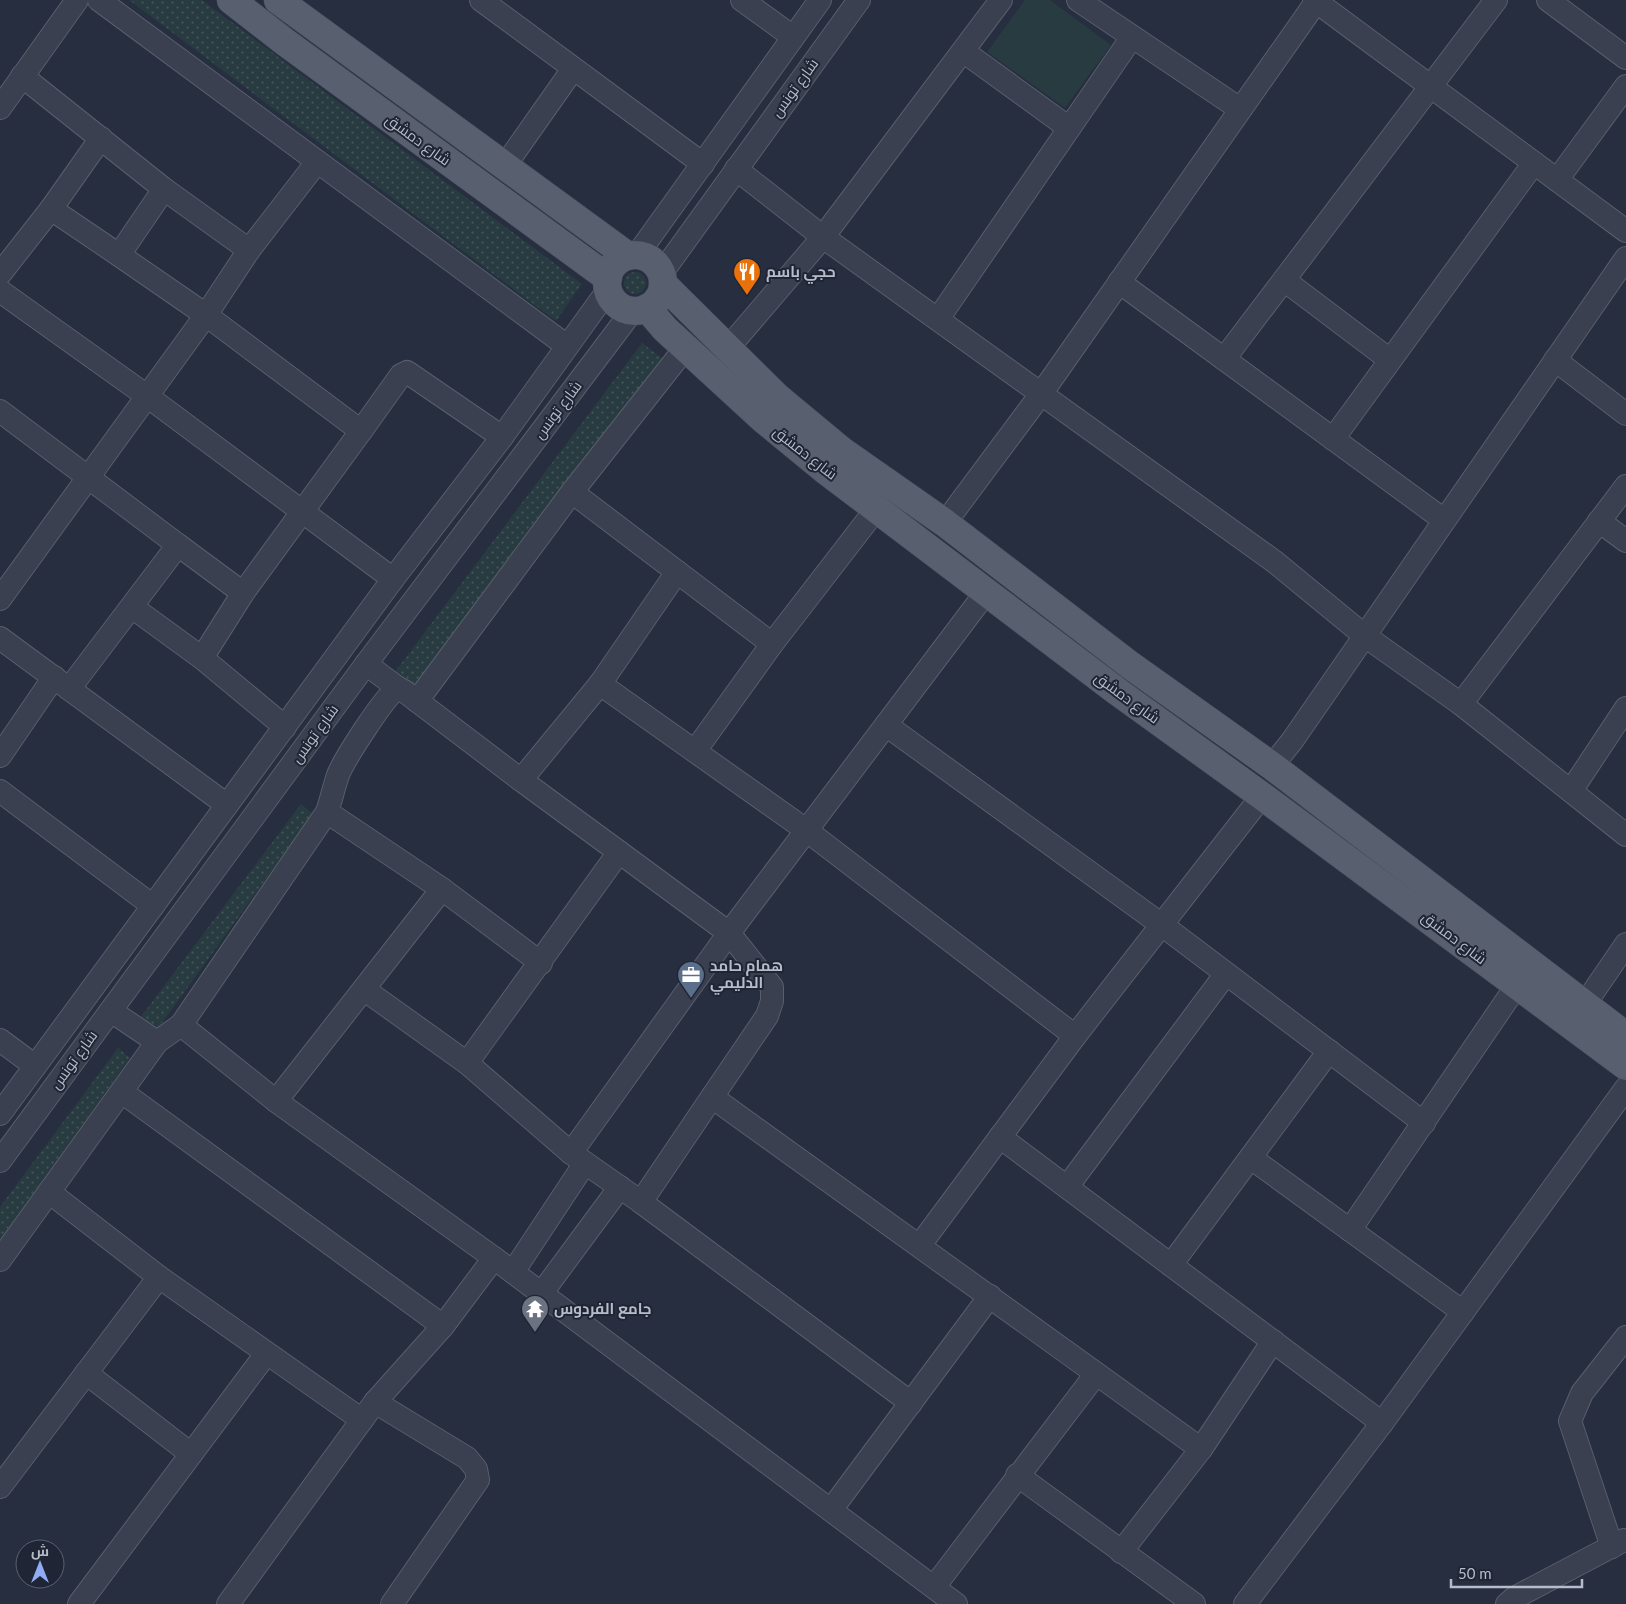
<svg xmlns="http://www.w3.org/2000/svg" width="1626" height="1604" font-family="Lato,Cairo,sans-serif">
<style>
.grass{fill:url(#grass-dots)}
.green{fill:#283b40}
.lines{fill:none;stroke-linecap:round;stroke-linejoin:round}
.minor-casing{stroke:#585e6c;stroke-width:24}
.major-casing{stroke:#434958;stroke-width:29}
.minor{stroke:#3a404f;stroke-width:22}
.major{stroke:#585f6f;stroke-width:28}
.labels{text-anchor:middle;stroke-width:4;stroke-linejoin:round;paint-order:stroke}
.street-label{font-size:15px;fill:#b6bcc9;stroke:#1f2534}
.poi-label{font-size:15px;font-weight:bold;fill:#b6bcc9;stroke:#1f2534;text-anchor:start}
</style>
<defs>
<pattern id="grass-dots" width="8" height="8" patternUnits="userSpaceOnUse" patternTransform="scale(1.25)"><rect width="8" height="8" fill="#283b40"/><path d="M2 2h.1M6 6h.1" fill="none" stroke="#45555a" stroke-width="1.8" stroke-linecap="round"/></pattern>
</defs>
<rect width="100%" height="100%" fill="#262e3f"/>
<g class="grass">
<polygon points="129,0 202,0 582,284 556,321"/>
<circle cx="635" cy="283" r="11"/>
<polygon points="642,343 663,359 416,688 395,672"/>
<polygon points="301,804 313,814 159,1027 140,1018"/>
<polygon points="118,1048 130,1058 0,1239 0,1207"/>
</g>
<polygon class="green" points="1025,0 1050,0 1111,45 1065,108 987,52"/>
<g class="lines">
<defs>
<g id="minor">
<polyline points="99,0 567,346"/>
<polyline points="481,0 703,164"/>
<polyline points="742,0 793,37"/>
<polyline points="1078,0 1240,109"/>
<polyline points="1314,0 1626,231"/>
<polyline points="1548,0 1626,58"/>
<polyline points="963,51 1069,128"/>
<polyline points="0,108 77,0"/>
<polyline points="504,167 573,69"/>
<polyline points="736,169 823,237 1001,0"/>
<polyline points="1557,180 1626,86"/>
<polyline points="164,189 249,250"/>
<polyline points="51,209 101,138"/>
<polyline points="119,255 206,315 361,431 401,375 407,372 502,437"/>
<polyline points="637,255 820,0"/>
<polyline points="0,274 51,209 119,255 164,189 22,76"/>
<polyline points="661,274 859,0"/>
<polyline points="1284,280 1390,360"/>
<polyline points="1119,282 1444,520"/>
<polyline points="0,291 147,396 393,579"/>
<polyline points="938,319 1132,37"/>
<polyline points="728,348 823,237 1275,562 1365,636 1461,704 1626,835"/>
<polyline points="1224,359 1496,0"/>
<polyline points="1555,360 1626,414"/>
<polyline points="0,411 178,545"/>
<polyline points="1333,439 1534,163"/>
<polyline points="572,492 772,644"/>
<polyline points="1599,521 1626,541"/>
<polyline points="945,523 1041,394 1316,2"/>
<polyline points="243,593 361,431"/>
<polyline points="0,599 206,315 249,250 317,162"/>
<polyline points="132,607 202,658"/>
<polyline points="0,638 227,805"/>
<polyline points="366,664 398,688"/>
<polyline points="600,684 677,572"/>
<polyline points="69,689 178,545 243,593 202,658 285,727"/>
<polyline points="417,701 572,492 686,347"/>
<polyline points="1461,704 1626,486"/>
<polyline points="886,725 1162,925 1424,1123"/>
<polyline points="695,751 772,644 877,508"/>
<polyline points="0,756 54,677"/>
<polyline points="1272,766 1292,741 1626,258"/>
<polyline points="0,791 153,906"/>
<polyline points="1571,791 1626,708"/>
<polyline points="327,812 442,889 541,963"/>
<polyline points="619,852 729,933 772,987 772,1001 767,1016 712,1097"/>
<polyline points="365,990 467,1063 571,1153 641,1202 712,1097 1201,1449"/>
<polyline points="1585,1004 1626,944"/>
<polyline points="111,1011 157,1042"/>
<polyline points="0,1040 35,1066"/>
<polyline points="467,1063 619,852 521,780"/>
<polyline points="122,1092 443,1326"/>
<polyline points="276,1101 442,889"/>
<polyline points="0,1114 393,579 502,437 608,290"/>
<polyline points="1000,1137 1382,1423"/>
<polyline points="571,1153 729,933 987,591"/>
<polyline points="1251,1158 1463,1312"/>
<polyline points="0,1161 366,664 633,310"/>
<polyline points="1067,1187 1225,975"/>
<polyline points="641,1202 911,1403"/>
<polyline points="1350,1230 1517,985"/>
<polyline points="920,1245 1075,1036 1262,796"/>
<polyline points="0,1260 157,1042 181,1025"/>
<polyline points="1171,1265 1329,1051"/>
<polyline points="513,1272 585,1163"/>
<polyline points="159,1277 362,1420"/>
<polyline points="541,1294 620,1187"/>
<polyline points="86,1373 191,1454"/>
<polyline points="375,1402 467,1458 476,1469 478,1480 392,1604"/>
<polyline points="1017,1475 1194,1604"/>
<polyline points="0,1487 159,1277 49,1192"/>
<polyline points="831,1510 990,1296"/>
<polyline points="1612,1547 1570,1421 1582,1393 1626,1337"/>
<polyline points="1121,1552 1201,1449 1273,1341"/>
<polyline points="934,1587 1096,1374"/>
<polyline points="79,1604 266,1354"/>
<polyline points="228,1604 375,1402 443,1326 494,1258"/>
<path d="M956 1604 494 1258 276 1101 181 1025 327 812C331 800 334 787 338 775 344 760 385 695 398 688L404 691 521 780 600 684 806 830 1075 1036"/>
<polyline points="1245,1604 1382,1423 1626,1088"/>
<polyline points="1507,1604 1514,1598 1624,1540"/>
</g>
<g id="major">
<polyline points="231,0 285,42 608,278"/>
<polyline points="278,0 628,256"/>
<circle cx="635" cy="283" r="28"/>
<polyline points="663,284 777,397 842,451 945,523 1130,665 1272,766 1626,1036"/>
<polyline points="647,308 665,329 763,419 825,470 1118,692 1262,796 1626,1066"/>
</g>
</defs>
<use href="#minor" class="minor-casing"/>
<use href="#major" class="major-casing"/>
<use href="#minor" class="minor"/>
<use href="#major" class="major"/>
</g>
<defs>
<symbol id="restaurant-pin" viewBox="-11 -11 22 30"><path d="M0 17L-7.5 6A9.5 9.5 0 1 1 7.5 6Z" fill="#e8710a" stroke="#1f2534"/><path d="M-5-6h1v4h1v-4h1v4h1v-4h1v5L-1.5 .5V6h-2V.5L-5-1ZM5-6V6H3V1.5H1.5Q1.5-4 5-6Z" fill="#fff"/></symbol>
<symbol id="office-pin" viewBox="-11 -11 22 30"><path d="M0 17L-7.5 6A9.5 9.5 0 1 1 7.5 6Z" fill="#5c6f8a" stroke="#1f2534"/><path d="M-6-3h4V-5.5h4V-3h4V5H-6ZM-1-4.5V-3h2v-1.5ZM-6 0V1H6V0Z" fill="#fff"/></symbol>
<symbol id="temple-pin" viewBox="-11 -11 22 30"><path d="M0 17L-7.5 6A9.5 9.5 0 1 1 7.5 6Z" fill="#6b7280" stroke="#1f2534"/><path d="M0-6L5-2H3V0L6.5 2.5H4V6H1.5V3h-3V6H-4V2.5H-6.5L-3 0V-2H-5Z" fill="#fff"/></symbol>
</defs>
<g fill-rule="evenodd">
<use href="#restaurant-pin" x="731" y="256" width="32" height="43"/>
<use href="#office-pin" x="675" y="959" width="32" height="43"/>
<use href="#temple-pin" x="519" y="1293" width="32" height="43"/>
</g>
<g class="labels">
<g class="street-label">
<text transform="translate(795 88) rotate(-54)" y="5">شارع تونس</text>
<text transform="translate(418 140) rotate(36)" y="5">شارع دمشق</text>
<text transform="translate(558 410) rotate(-53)" y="5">شارع تونس</text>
<text transform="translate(805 453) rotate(38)" y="5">شارع دمشق</text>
<text transform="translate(1127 698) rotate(36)" y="5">شارع دمشق</text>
<text transform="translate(315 734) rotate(-54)" y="5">شارع تونس</text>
<text transform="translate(1454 938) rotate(37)" y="5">شارع دمشق</text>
<text transform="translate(74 1060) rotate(-54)" y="5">شارع تونس</text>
</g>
<g class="poi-label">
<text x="766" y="277">حجي باسم</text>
<text x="710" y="971">همام حامد<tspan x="710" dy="17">الدليمي</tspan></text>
<text x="554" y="1314">جامع الفردوس</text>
</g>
</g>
<g transform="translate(40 1564)"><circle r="24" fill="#1f2534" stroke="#5b6170"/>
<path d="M0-4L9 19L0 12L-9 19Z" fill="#8facf5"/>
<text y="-8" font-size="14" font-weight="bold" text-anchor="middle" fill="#b6bcc9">ش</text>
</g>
<path d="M1451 1579v8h131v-8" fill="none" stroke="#b6bcc9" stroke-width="2.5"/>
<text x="1458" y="1579" font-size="15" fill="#b6bcc9" stroke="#1f2534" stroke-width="4" paint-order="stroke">50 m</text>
</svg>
